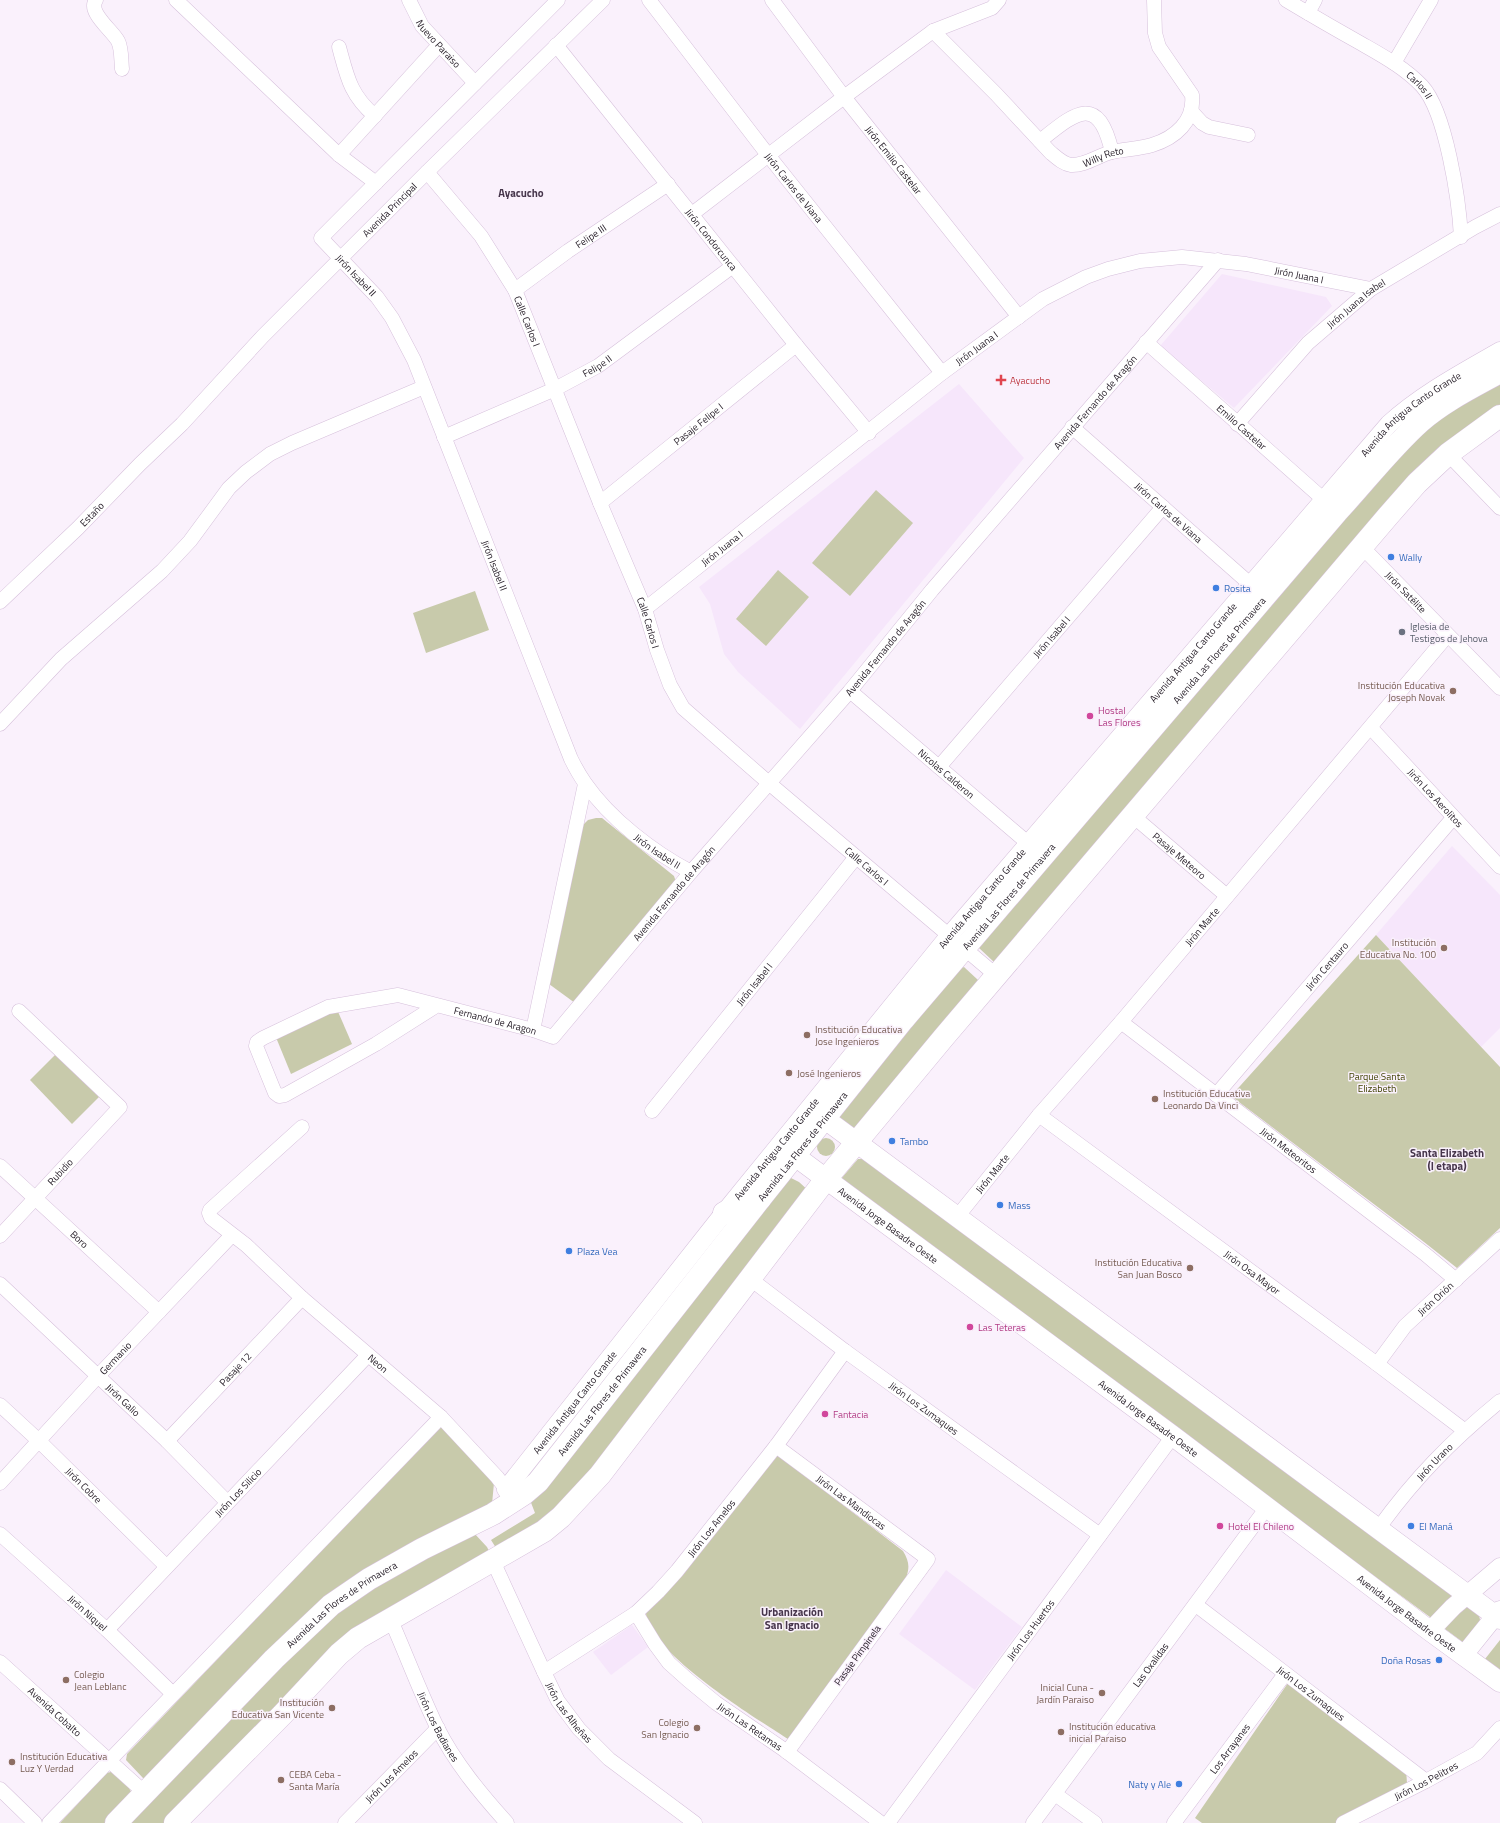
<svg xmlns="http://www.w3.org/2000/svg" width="1500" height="1823" font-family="'Titillium Web',sans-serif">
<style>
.built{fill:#f6e6fb}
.green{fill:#c8caab}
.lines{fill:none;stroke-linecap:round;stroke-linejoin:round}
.minor-casing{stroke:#d6c0db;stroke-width:15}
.tertiary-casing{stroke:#d6c0db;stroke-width:19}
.secondary-casing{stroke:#d6c0db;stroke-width:21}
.primary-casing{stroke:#d6c0db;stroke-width:23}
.minor{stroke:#fff;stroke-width:14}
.tertiary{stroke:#fff;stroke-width:18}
.secondary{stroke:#fff;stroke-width:20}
.primary{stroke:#fff;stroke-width:22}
.health-dot{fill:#e0444e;stroke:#faf1fc;stroke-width:1.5}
.shop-dot{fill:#3f7fe0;stroke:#faf1fc;stroke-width:1.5}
.worship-dot{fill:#6b7280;stroke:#faf1fc;stroke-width:1.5}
.education-dot{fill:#8d6e63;stroke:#faf1fc;stroke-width:1.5}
.hotel-dot{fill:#d1479c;stroke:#faf1fc;stroke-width:1.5}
.labels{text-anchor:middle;stroke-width:3;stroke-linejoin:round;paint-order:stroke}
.street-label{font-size:10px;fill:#231b25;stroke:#faf1fc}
.health-label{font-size:10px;fill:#be3a42;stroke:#faf1fc;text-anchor:start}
.shop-label{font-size:10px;fill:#366cbe;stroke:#faf1fc;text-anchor:start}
.worship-label{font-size:10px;fill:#5b616d;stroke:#faf1fc;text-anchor:start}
.education-label{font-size:10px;fill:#785e54;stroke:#faf1fc;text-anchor:start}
.hotel-label{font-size:10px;fill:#b23c85;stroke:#faf1fc;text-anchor:start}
.park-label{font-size:10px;fill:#3f4100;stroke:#faf1fc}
.neighbourhood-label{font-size:11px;font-weight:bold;fill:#46354b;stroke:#faf1fc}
</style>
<rect width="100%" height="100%" fill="#faf1fc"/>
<g class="built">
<polygon points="1222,274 1326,297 1332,306 1234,408 1160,346"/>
<polygon points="959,384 1024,458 800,729 738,672 724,654 710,604 699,587"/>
<polygon points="1452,846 1500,895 1500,1028 1481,1047 1376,935"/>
<polygon points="946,1570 1022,1627 975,1690 899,1634"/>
<polygon points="632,1625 648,1647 611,1675 593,1652"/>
</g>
<g class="green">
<polygon points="1500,379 1500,408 1481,420 1000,961 994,962 979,948 1418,433"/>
<polygon points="876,490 913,523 850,596 812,563"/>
<polygon points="778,570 809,597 766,646 736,619"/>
<polygon points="475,591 489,630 426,653 413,613"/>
<polygon points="596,818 602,818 674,876 676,882 575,1003 549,984 583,825 588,820"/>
<polygon points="1376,935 1500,1067 1500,1228 1457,1268 1424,1242 1231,1096"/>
<polygon points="964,967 978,980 979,988 857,1132 837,1120 839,1112 957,970"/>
<polygon points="336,1007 352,1044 291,1074 275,1035"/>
<polygon points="56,1054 99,1097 72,1124 30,1080"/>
<circle cx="826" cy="1147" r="9"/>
<polygon points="858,1159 868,1159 1454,1593 1452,1601 1434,1620 846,1187 840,1180"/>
<polygon points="787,1176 799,1182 810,1192 574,1498 498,1551 491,1540 535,1513 530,1500"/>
<polygon points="442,1424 494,1483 492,1504 412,1546 150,1778 143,1778 126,1760 127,1754"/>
<path d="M778 1455 903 1551C909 1561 910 1567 906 1578L788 1739C757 1719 645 1650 646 1612L679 1579Z"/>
<polygon points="474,1533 487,1547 492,1557 418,1594 169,1823 124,1823 314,1628 351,1600"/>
<path d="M1468 1607C1491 1619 1476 1629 1464 1643L1445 1629 1447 1622 1459 1608Z"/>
<polygon points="1500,1640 1500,1670 1485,1659"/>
<polygon points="1288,1683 1406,1770 1407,1783 1339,1823 1202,1823 1195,1818"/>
<polygon points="111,1772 129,1788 133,1795 105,1823 60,1823 106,1773"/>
</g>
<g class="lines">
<defs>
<g id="minor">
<path d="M96 0C87 12 112 30 118 41 122 49 121 60 122 69"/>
<polyline points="176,0 339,155 376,183"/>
<path id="s1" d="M409 0 422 26 475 83"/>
<path id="s2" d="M558 0 321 238 377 297 392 318 414 360 571 759C575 767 580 776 585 783 610 819 653 852 691 872"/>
<path id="s3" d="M649 0 768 155 942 373"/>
<path id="s4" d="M772 0 844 97 1019 317"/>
<path id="s5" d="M1286 0C1311 15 1337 30 1362 44 1383 56 1405 68 1422 86 1446 112 1459 200 1461 237"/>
<polyline points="1308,13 1315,0"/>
<path id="s6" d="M933 31 996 94 1050 152C1056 157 1063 164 1071 165 1085 166 1099 155 1112 152 1125 149 1139 149 1152 145 1175 138 1195 121 1192 95L1159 47 1155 33 1154 0"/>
<path id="s7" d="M556 45 796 345 869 433"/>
<path d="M339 47C347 76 350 95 375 116"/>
<polyline points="1394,63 1431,0"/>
<polyline points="1191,111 1202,123 1209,127 1248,135"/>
<path d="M1040 141C1075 113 1098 92 1112 152"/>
<polyline points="339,155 439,45"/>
<path id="s8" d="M427 172 481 236 515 290 600 503 645 609 657 650 670 685 683 708 770 784 997 976"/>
<polyline points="692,214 844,97 933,31 992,8 999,0"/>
<path id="s9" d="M515 290 568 251 668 184"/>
<path id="s10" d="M1146 342 1331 506"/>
<path id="s11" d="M1237 424 1308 343 1371 289 1475 227 1500 214"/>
<path id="s12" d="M1072 427 1258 591"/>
<path id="s13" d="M444 437 555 389 598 366 733 266"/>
<polyline points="1448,454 1500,508"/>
<path id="s14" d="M600 503 796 345"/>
<path id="s15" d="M1362 547 1500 688"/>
<path id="s16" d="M0 602 78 528 140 464 182 424 263 336 427 172 603 0"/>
<path id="s17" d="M645 609 942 373 1043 299 1086 277 1108 269 1140 261 1182 257 1246 264 1371 289"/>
<path id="s18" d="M850 691 1036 850"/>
<polyline points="0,724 61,659 162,571 190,541 229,488 246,472 270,454 292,443 424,387"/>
<path id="s19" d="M1371 728 1500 867"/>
<path id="s20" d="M939 767 1163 507"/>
<path id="s21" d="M1133 816 1227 896"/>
<path id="s22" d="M436 1006 376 1044 285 1095 279 1096 275 1093 256 1046 257 1042 263 1038 328 1007 398 995 533 1030 553 1037 691 872 850 691 932 590 1218 260"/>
<path id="s23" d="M1121 1022 1425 1254 1456 1280"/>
<polyline points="533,1030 585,784"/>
<path id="s24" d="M1216 1095 1453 818"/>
<path id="s25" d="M652 1111 856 857"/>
<path id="s26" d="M1039 1115 1377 1364 1464 1430"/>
<path id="s27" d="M302 1127 210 1210 209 1213 211 1218 246 1245 302 1298 441 1417 497 1477 506 1489"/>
<path id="s28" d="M0 1166 159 1312"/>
<path id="s29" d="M957 1217 1039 1115 1121 1022 1447 636"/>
<path id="s30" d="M0 1236 120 1107 19 1011"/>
<path id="s31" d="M749 1278 845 1351 1100 1535"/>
<path id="s32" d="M0 1284 167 1441 227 1502"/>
<path id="s33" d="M1377 1364 1405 1326 1500 1239"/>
<path id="s34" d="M0 1405 38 1440 166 1566"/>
<path id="s35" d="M167 1441 302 1298"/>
<path id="s36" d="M776 1446 928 1559 787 1752"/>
<path id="s37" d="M0 1483 98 1376 232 1235"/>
<path id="s38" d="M1378 1529C1414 1479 1451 1441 1500 1401"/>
<path id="s39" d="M0 1534 107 1630 173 1694"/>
<path id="s40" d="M493 1561 544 1672 558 1701 579 1729 609 1759 695 1823"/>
<path id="s41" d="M1196 1605 1426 1781"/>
<path id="s42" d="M636 1613 655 1644 669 1663 688 1680 716 1703 783 1749 881 1823"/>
<path id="s43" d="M390 1618C406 1654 420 1692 437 1727 455 1763 481 1794 507 1823"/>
<path id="s44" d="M107 1630 368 1355"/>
<path id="s45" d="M0 1662 145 1793"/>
<path id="s46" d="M544 1672 636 1613 658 1592 677 1571 776 1446 845 1351"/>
<polyline points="0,1789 35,1823"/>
<polyline points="1055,1794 1095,1823"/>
<polyline points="49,1823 441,1417"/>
<path id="s47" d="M345 1823 438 1728"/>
<path id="s48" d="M888 1823 1173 1436"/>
<path id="s49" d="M1033 1823 1268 1506"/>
<path id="s50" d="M1174 1823 1285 1674"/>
<path id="s51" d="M1343 1823 1426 1781 1477 1753 1500 1728"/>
</g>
<g id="tertiary">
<path id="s52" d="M514 1501 506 1489 724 1213 949 936 1389 424C1422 394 1462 373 1500 351"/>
<polyline points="1430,1631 1453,1607 1500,1567"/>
<polyline points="1463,1656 1500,1610"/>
</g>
<g id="secondary">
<polyline points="825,1119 1500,1619"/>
<path id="s53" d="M795 1156 1173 1436 1430 1631 1500 1682"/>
</g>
<g id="primary">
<polyline points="724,1213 736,1206 760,1199"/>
<path id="s54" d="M116 1823 274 1659 331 1605 369 1579 422 1549 493 1514 524 1494 538 1482 760 1199 903 1020 1337 512C1365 482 1390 449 1420 422 1444 401 1473 387 1500 372"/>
<polyline points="175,1823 282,1715 339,1654 358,1638 544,1531 561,1517 600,1475 826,1179 944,1037 1388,516 1417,483 1448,454 1500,416"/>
</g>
</defs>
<use href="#minor" class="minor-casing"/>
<use href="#tertiary" class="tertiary-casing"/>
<use href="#secondary" class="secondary-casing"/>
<use href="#primary" class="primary-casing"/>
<use href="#minor" class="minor"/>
<use href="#tertiary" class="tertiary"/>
<use href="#secondary" class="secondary"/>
<use href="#primary" class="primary"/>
</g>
<path class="health-dot" d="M999 374h4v4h4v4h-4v4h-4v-4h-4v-4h4z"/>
<g class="shop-dot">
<circle cx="1391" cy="557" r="4"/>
<circle cx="1216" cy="588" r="4"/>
<circle cx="892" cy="1141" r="4"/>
<circle cx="1000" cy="1205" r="4"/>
<circle cx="569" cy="1251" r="4"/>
<circle cx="1411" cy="1526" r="4"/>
<circle cx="1439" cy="1660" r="4"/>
<circle cx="1179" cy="1784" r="4"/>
</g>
<circle class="worship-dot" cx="1402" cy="632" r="4"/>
<g class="education-dot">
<circle cx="1453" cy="691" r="4"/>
<circle cx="1444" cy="948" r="4"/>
<circle cx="807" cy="1035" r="4"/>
<circle cx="789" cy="1073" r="4"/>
<circle cx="1155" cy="1099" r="4"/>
<circle cx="1190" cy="1268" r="4"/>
<circle cx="66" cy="1680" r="4"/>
<circle cx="1102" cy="1693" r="4"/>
<circle cx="332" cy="1708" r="4"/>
<circle cx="697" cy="1728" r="4"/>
<circle cx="1061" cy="1732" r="4"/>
<circle cx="12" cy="1762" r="4"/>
<circle cx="281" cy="1780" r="4"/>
</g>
<g class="hotel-dot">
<circle cx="1090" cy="716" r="4"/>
<circle cx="970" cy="1327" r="4"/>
<circle cx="825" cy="1414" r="4"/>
<circle cx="1220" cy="1526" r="4"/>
</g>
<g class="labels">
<g class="street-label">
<text dy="4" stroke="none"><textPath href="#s1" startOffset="53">Nuevo Paraiso</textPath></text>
<text dy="4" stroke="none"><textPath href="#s5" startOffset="159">Carlos II</textPath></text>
<text dy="4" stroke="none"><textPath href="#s6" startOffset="227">Willy Reto</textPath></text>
<text dy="4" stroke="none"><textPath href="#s4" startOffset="201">Jirón Emilio Castelar</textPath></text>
<text dy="4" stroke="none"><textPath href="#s3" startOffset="237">Jirón Carlos de Viana</textPath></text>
<text dy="4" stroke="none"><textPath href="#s16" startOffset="553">Avenida Principal</textPath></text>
<text dy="4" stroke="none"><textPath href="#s9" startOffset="93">Felipe III</textPath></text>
<text dy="4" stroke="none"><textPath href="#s7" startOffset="249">Jirón Condorcunca</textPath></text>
<text dy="4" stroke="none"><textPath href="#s17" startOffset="770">Jirón Juana I</textPath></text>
<text dy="4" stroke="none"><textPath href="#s2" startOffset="387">Jirón Isabel II</textPath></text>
<text dy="4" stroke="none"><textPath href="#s11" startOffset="170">Jirón Juana Isabel</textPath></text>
<text dy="4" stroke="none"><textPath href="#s8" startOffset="181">Calle Carlos I</textPath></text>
<text dy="4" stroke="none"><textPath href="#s17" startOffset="422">Jirón Juana I</textPath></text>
<text dy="4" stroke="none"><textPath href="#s13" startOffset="169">Felipe II</textPath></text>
<text dy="4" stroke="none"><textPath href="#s22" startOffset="1387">Avenida Fernando de Aragón</textPath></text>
<text dy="4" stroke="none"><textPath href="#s52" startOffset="1421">Avenida Antigua Canto Grande</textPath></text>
<text dy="4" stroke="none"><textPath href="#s14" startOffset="126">Pasaje Felipe I</textPath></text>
<text dy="4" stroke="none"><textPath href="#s10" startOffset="128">Emilio Castelar</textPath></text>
<text dy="4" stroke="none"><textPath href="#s12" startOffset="129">Jirón Carlos de Viana</textPath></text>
<text dy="4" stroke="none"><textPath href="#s16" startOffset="127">Estaño</textPath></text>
<text dy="4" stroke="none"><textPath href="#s17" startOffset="98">Jirón Juana I</textPath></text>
<text dy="4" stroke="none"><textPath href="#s2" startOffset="711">Jirón Isabel II</textPath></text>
<text dy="4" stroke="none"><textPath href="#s15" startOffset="63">Jirón Satélite</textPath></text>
<text dy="4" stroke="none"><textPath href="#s8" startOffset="506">Calle Carlos I</textPath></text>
<text dy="4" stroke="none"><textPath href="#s20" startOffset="172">Jirón Isabel I</textPath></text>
<text dy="4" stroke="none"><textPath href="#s22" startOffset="1064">Avenida Fernando de Aragón</textPath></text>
<text dy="4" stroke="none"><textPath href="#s54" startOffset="1623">Avenida Las Flores de Primavera</textPath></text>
<text dy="4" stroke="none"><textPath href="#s52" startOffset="1097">Avenida Antigua Canto Grande</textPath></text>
<text dy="4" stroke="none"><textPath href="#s18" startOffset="127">Nicolas Calderon</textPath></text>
<text dy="4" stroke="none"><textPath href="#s19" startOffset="95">Jirón Los Aerolitos</textPath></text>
<text dy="4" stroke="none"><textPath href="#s2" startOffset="1047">Jirón Isabel II</textPath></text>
<text dy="4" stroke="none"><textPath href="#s21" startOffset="61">Pasaje Meteoro</textPath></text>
<text dy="4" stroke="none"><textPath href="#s8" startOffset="841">Calle Carlos I</textPath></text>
<text dy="4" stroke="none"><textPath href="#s22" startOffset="740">Avenida Fernando de Aragón</textPath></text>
<text dy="4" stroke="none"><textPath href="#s54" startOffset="1299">Avenida Las Flores de Primavera</textPath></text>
<text dy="4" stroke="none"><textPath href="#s52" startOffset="773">Avenida Antigua Canto Grande</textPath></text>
<text dy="4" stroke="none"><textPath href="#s29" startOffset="380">Jirón Marte</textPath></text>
<text dy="4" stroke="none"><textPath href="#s24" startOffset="170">Jirón Centauro</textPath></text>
<text dy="4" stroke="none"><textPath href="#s25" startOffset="163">Jirón Isabel I</textPath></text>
<text dy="4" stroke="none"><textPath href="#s22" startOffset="492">Fernando de Aragon</textPath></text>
<text dy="4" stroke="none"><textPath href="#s54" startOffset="975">Avenida Las Flores de Primavera</textPath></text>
<text dy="4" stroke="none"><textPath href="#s52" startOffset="449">Avenida Antigua Canto Grande</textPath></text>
<text dy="4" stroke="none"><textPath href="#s23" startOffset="211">Jirón Meteoritos</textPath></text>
<text dy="4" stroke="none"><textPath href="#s30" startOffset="88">Rubidio</textPath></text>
<text dy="4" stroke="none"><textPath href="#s29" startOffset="56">Jirón Marte</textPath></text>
<text dy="4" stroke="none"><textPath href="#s53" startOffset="116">Avenida Jorge Basadre Oeste</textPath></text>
<text dy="4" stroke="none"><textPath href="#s28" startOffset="108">Boro</textPath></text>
<text dy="4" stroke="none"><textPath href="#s26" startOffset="265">Jirón Osa Mayor</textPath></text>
<text dy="4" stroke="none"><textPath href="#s33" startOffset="88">Jirón Orión</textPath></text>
<text dy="4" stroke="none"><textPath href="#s37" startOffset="170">Germanio</textPath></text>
<text dy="4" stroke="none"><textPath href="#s27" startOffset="354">Neon</textPath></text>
<text dy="4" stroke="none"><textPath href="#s35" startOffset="99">Pasaje 12</textPath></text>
<text dy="4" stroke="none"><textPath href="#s32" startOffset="169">Jirón Galio</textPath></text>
<text dy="4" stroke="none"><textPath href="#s54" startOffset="651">Avenida Las Flores de Primavera</textPath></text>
<text dy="4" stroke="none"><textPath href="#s52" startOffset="125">Avenida Antigua Canto Grande</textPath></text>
<text dy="4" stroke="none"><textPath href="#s31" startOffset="218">Jirón Los Zumaques</textPath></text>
<text dy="4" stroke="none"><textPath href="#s53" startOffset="440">Avenida Jorge Basadre Oeste</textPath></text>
<text dy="4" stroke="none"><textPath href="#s38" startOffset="88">Jirón Urano</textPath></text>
<text dy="4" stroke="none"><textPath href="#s34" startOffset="116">Jirón Cobre</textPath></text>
<text dy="4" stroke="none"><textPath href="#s44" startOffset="190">Jirón Los Silicio</textPath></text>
<text dy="4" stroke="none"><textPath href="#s36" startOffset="94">Jirón Las Mandiocas</textPath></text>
<text dy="4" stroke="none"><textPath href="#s46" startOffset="223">Jirón Los Amelos</textPath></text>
<text dy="4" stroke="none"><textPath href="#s54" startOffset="315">Avenida Las Flores de Primavera</textPath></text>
<text dy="4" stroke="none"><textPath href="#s39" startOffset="118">Jirón Niquel</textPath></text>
<text dy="4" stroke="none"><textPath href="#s53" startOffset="764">Avenida Jorge Basadre Oeste</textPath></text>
<text dy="4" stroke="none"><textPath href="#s48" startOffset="240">Jirón Los Huertos</textPath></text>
<text transform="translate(857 1655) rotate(-54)" y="4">Pasaje Pimpinela</text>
<text dy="4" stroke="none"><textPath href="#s49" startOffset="197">Las Oxalidas</textPath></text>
<text dy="4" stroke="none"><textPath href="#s41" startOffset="145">Jirón Los Zumaques</textPath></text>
<text dy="4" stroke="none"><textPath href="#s45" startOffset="74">Avenida Cobalto</textPath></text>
<text dy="4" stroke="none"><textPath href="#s40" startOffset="170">Jirón Las Alheñas</textPath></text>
<text dy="4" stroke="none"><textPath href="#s43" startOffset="119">Jirón Los Badianes</textPath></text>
<text dy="4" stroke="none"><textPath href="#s42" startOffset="163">Jirón Las Retamas</textPath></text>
<text dy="4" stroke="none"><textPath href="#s50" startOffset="93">Los Arrayanes</textPath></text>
<text dy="4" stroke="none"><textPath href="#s47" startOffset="66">Jirón Los Amelos</textPath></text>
<text dy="4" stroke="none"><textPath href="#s51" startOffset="93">Jirón Los Pelitres</textPath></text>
</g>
<g class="health-label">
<text x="1010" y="384">Ayacucho</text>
</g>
<g class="shop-label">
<text x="1399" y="561">Wally</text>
<text x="1224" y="592">Rosita</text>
<text x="900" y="1145">Tambo</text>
<text x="1008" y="1209">Mass</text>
<text x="577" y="1255">Plaza Vea</text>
<text x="1419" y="1530">El Maná</text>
<text x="1431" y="1664" text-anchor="end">Doña Rosas</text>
<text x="1171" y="1788" text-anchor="end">Naty y Ale</text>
</g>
<g class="worship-label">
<text x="1410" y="630">Iglesia de<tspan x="1410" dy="12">Testigos de Jehova</tspan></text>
</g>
<g class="education-label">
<text x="1445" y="689" text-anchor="end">Institución Educativa<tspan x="1445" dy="12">Joseph Novak</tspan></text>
<text x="1436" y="946" text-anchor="end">Institución<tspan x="1436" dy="12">Educativa No. 100</tspan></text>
<text x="815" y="1033">Institución Educativa<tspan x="815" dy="12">Jose Ingenieros</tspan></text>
<text x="797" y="1077">José Ingenieros</text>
<text x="1163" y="1097">Institución Educativa<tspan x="1163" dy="12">Leonardo Da Vinci</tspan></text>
<text x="1182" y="1266" text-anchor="end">Institución Educativa<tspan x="1182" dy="12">San Juan Bosco</tspan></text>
<text x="74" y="1678">Colegio<tspan x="74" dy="12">Jean Leblanc</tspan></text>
<text x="1094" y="1691" text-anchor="end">Inicial Cuna -<tspan x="1094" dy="12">Jardín Paraiso</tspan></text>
<text x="324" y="1706" text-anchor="end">Institución<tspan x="324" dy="12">Educativa San Vicente</tspan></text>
<text x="689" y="1726" text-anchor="end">Colegio<tspan x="689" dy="12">San Ignacio</tspan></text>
<text x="1069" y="1730">Institución educativa<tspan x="1069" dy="12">inicial Paraiso</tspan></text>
<text x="20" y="1760">Institución Educativa<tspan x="20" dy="12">Luz Y Verdad</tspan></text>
<text x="289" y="1778">CEBA Ceba -<tspan x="289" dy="12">Santa María</tspan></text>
</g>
<g class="hotel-label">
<text x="1098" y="714">Hostal<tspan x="1098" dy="12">Las Flores</tspan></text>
<text x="978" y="1331">Las Teteras</text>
<text x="833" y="1418">Fantacia</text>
<text x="1228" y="1530">Hotel El Chileno</text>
</g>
<g class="park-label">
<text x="1377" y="1080">Parque Santa<tspan x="1377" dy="12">Elizabeth</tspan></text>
</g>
<g class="neighbourhood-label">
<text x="521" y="197">Ayacucho</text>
<text x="1447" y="1157">Santa Elizabeth<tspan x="1447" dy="13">(I etapa)</tspan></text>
<text x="792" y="1616">Urbanización<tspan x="792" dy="13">San Ignacio</tspan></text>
</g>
</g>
</svg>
